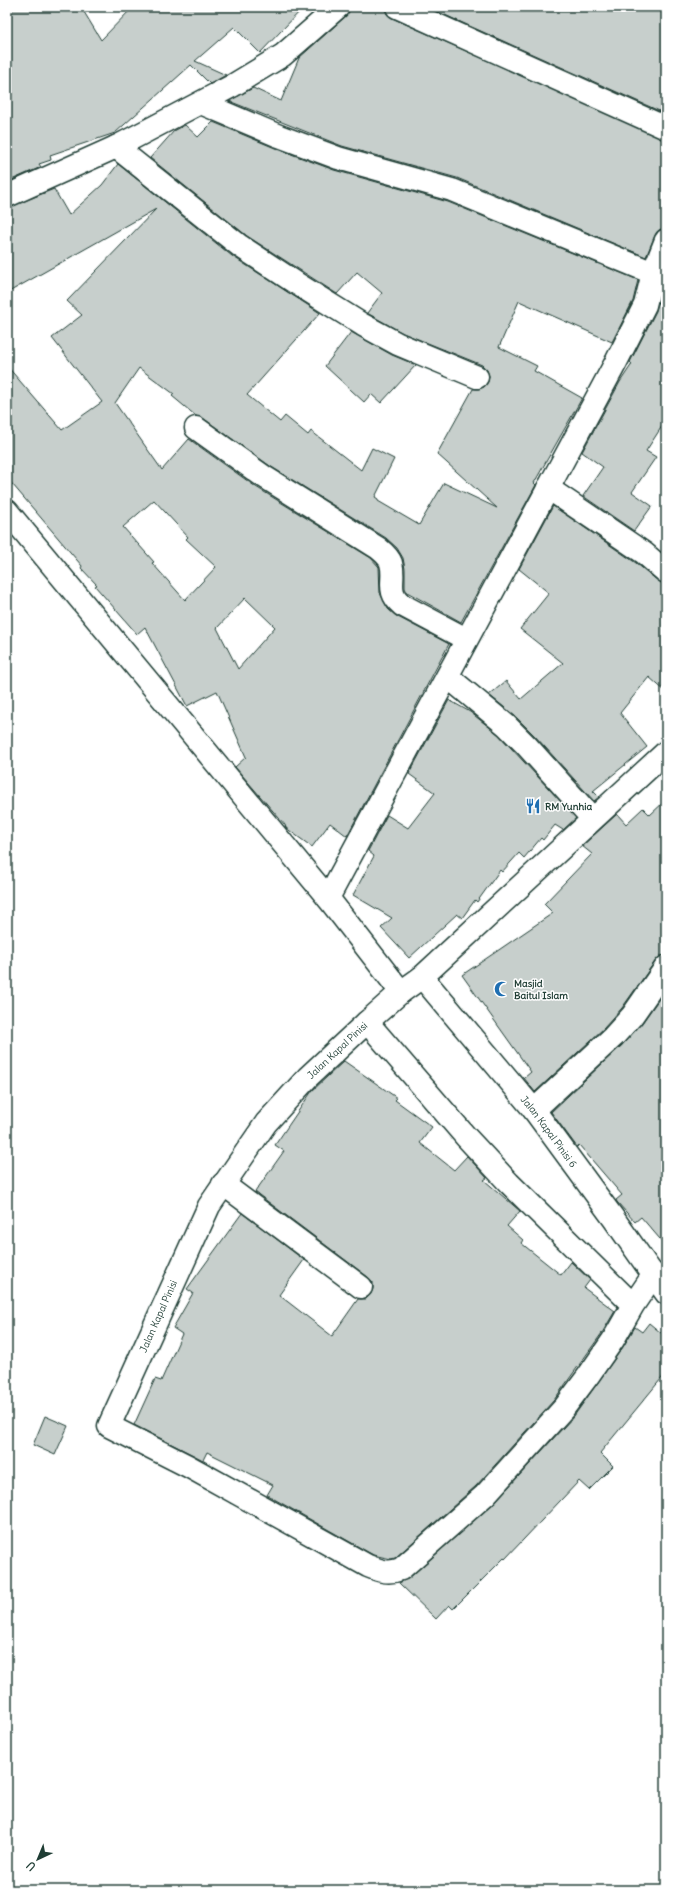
<svg xmlns="http://www.w3.org/2000/svg" width="673" height="1897" font-family="Delius,sans-serif">
<style>
.building{fill:#c7cfcc;stroke:#1f3d34;fill-rule:evenodd}
.lines{fill:none;stroke-linecap:round;stroke-linejoin:round}
.minor-casing{stroke:#1f3d34;stroke-width:25}
.tertiary-casing{stroke:#1f3d34;stroke-width:25}
.minor{stroke:#fff;stroke-width:22}
.tertiary{stroke:#fff;stroke-width:22}
.labels{text-anchor:middle;stroke-width:3;stroke-linejoin:round;paint-order:stroke}
.poi-label{font-size:10px;font-weight:bold;fill:#1f3d34;stroke:#fff;text-anchor:start}
.street-label{font-size:10px;fill:#1f3d34;stroke:#fff}
</style>
<rect width="100%" height="100%" fill="#fff"/>
<filter id="ink" filterUnits="userSpaceOnUse"><feTurbulence type="fractalNoise" baseFrequency=".025" numOctaves="2"/><feDisplacementMap in="SourceGraphic" scale="8" xChannelSelector="R" yChannelSelector="G"/><feConvolveMatrix kernelMatrix="1 2 1 2 8 2 1 2 1" color-interpolation-filters="sRGB"/></filter>
<g filter="url(#ink)">
<g class="building">
<polygon points="7,7 81,7 101,40 133,7 304,7 260,53 234,27 195,61 226,75 210,84 191,65 115,133 50,155 51,160 39,164 41,167 7,182"/>
<polygon points="350,7 385,7 387,14 392,18 666,140 666,228 659,230 655,235 646,257 457,178 342,146 229,101 253,88 281,101 299,58 346,16"/>
<polygon points="427,7 666,7 666,114"/>
<path d="M213 122 275 148 334 170 448 202 638 280 633 301 612 342 519 301 499 347 537 366 534 371 582 398 534 483 536 485 461 622 407 592 405 588V569L403 558 397 548 386 538 270 466 203 418 196 416 172 396 174 394 139 368 115 403 162 470 189 439 256 487 371 558 379 567 380 593 388 609 396 616 449 644 347 836 330 823 312 847 286 828 285 825 235 767 246 757 217 691 187 706 145 627 137 634 95 586 97 585 81 568 82 566 7 478V366L62 430 102 402 52 338 82 315 67 301 156 209 7 293V208L54 189 69 215 102 185 118 164 232 256 320 313 247 395 280 422 285 416 308 435 311 431 361 470 372 448 394 459 375 497 378 499V501L419 525 444 483 497 508 437 454 473 389H479L484 387 488 382 489 376 487 370 482 365 403 333 367 313 382 293 357 272 337 294 303 272 247 236 150 158 174 131 185 125 198 137ZM154 500 188 537 186 539 216 567 185 600 152 563 154 562 123 527ZM245 598 275 627 238 669 217 628Z"/>
<polygon points="666,274 666,420 646,451 656,457 632,492 652,506 634,531 583,496 603,467 582,452 620,382 632,364 630,362 656,311"/>
<polygon points="351,332 392,355 416,365 381,403 371,394 364,402 325,366"/>
<polygon points="553,506 636,563 658,581 666,584 666,692 649,677 620,713 647,747 593,791 599,797 594,801 535,736 515,716 489,695 506,681 521,699 563,663 520,629 549,593 519,569"/>
<polygon points="449,700 470,712 498,734 576,818 563,830 555,825 543,840 541,838 524,858 519,853 502,872 500,870 477,902 475,900 462,918 457,914 409,958 381,928 392,918 353,895 374,856 368,851 387,815 408,828 435,793 409,774"/>
<polygon points="666,800 666,955 660,956 656,960 622,1008 604,1028 535,1092 524,1078 531,1072 462,975 553,913 544,904 592,854 582,846 617,814 626,824 643,808 650,815"/>
<polygon points="666,989 666,1246 641,1217 635,1222 617,1202 616,1200 622,1195 579,1145 577,1147 551,1112 622,1045 642,1023"/>
<polygon points="344,1061 397,1098 395,1100 432,1127 420,1143 454,1170 467,1156 487,1178 484,1180 520,1211 507,1226 523,1240 521,1243 561,1275 571,1262 590,1280 584,1288 615,1311 602,1333 554,1400 476,1486 395,1558 391,1559 373,1555 267,1495 273,1485 207,1452 203,1460 134,1425 155,1379 161,1381 182,1334 173,1328 193,1293 187,1289 242,1213 304,1260 279,1295 332,1336 358,1299 366,1299 371,1294 373,1289 373,1282 368,1277 255,1192 284,1151 275,1145 312,1091"/>
<polygon points="649,1323 666,1337 666,1373 600,1453 613,1466 589,1490 579,1481 505,1559 504,1558 453,1609 449,1605 436,1619 399,1583 409,1578 494,1503 574,1416 623,1347 635,1327 642,1332"/>
<polygon points="45,1416 68,1426 55,1455 33,1445"/>
</g>
<g class="lines">
<defs>
<g id="minor">
<polyline points="397,7 666,128"/>
<polyline points="201,103 279,136 338,158 452,190 653,273"/>
<polyline points="116,147 240,246 296,283 363,325 398,344 477,377"/>
<polyline points="7,196 116,147 232,86 283,55 338,7"/>
<path d="M196 428 263 476 378 548C383 552 389 557 391 563 396 580 385 591 402 605L466 639"/>
<polyline points="548,488 644,553 666,572"/>
<polyline points="7,511 328,898 401,992"/>
<polyline points="448,677 506,725 526,745 592,818"/>
<polyline points="328,898 615,364 645,305 653,273 666,240"/>
<path id="s1" d="M422 977 534 1110 614 1219 666 1293"/>
<polyline points="534,1110 613,1037 632,1016 666,967"/>
<polyline points="223,1184 361,1287"/>
<path d="M633 1305 509 1183 467 1138 367 1022 308 1077 266 1123 209 1206 109 1426 188 1466 368 1566C380 1571 389 1574 401 1569L485 1495 564 1408 588 1376 613 1340 633 1305 654 1274"/>
</g>
<polyline id="tertiary" points="367,1022 401,992 422,977 666,752"/>
</defs>
<use href="#minor" class="minor-casing"/>
<use href="#tertiary" class="tertiary-casing"/>
<use href="#minor" class="minor"/>
<use href="#tertiary" class="tertiary"/>
</g>
</g>
<defs>
<symbol id="restaurant-bare" viewBox="-9 -9 18 18"><path d="M-5-6h1v4h1v-4h1v4h1v-4h1v5L-1.5 .5V6h-2V.5L-5-1ZM5-6V6H3V1.5H1.5Q1.5-4 5-6Z" fill="#1f6fb2" stroke="#fff" stroke-width="2.5" paint-order="stroke"/></symbol>
<symbol id="mosque-bare" viewBox="-9 -9 18 18"><path d="M3.5-4.9A6 6 0 1 0 3.5 4.9A5 5 0 1 1 3.5-4.9Z" fill="#1f6fb2" stroke="#fff" stroke-width="2.5" paint-order="stroke"/></symbol>
</defs>
<g fill-rule="evenodd">
<use href="#restaurant-bare" x="522" y="795" width="22" height="22"/>
<use href="#mosque-bare" x="491" y="978" width="22" height="22"/>
</g>
<g class="labels">
<g class="poi-label">
<text x="545" y="810">RM Yunhia</text>
<text x="514" y="987">Masjid<tspan x="514" dy="12">Baitul Islam</tspan></text>
</g>
<g class="street-label">
<text transform="translate(337 1050) rotate(-43)" y="4">Jalan Kapal Pinisi</text>
<text dy="4" stroke="none"><textPath href="#s1" startOffset="200">Jalan Kapal Pinisi 6</textPath></text>
<text transform="translate(158 1316) rotate(-66)" y="4">Jalan Kapal Pinisi</text>
</g>
</g>
<rect width="673" height="1897" fill="none" stroke="#fff" stroke-width="24"/>
<rect x="12" y="12" width="649" height="1873" fill="none" stroke="#1f3d34" stroke-width="1.5" filter="url(#ink)"/>
<g transform="translate(38 1859) rotate(224)" stroke="#ffffff" stroke-width="3" paint-order="stroke">
<path d="M0-3L7 15L0 10L-7 15Z" fill="#1f3d34"/>
<text y="-6" font-size="11" font-weight="bold" text-anchor="middle" fill="#1f3d34">U</text>
</g>
</svg>
